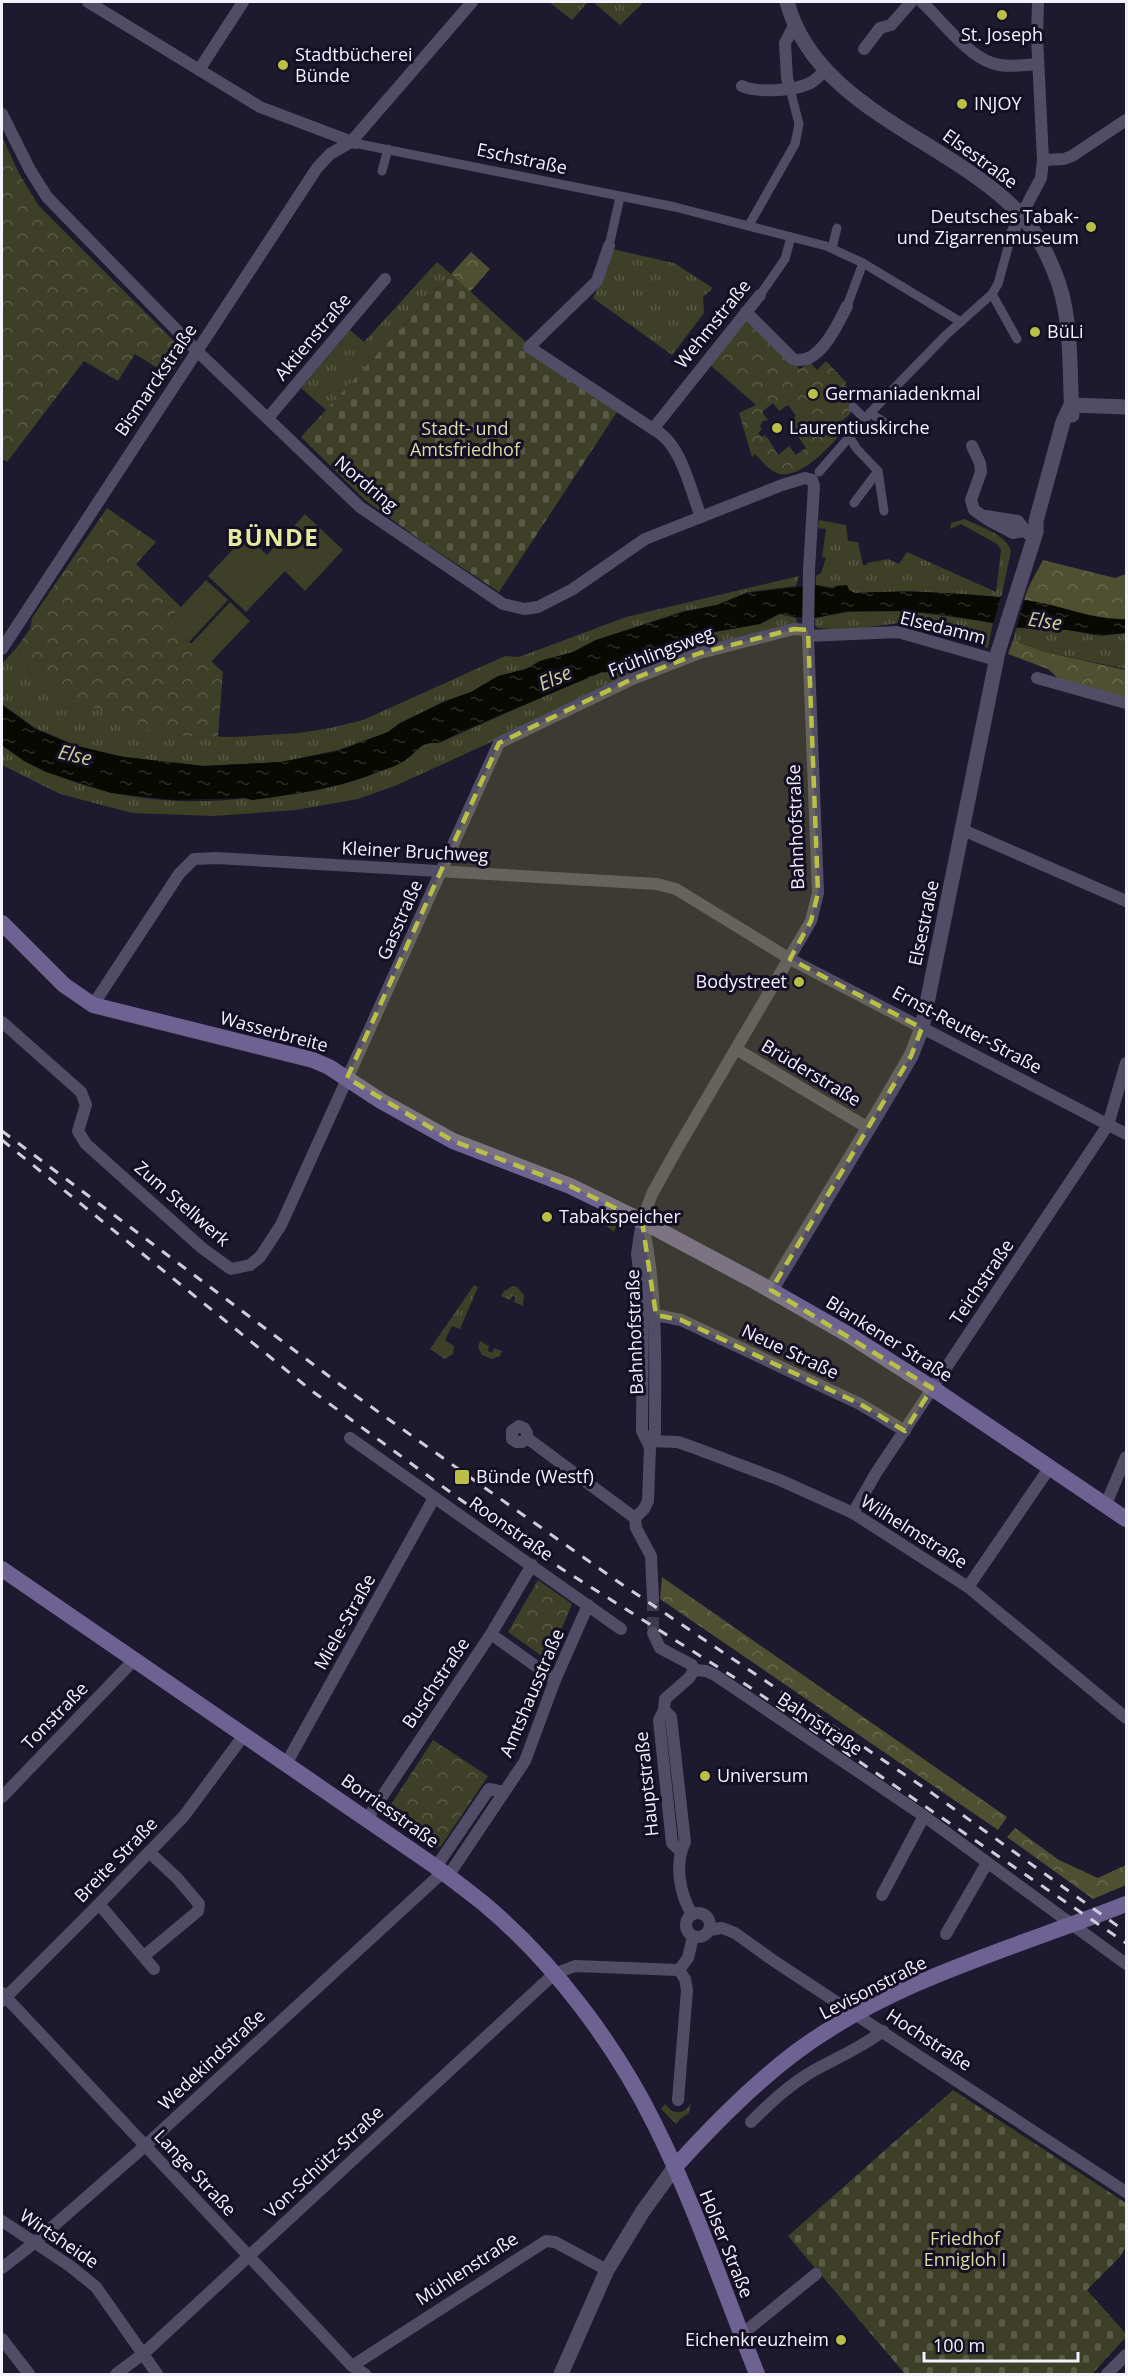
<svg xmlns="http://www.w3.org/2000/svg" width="1128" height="2376" font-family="'Open Sans',sans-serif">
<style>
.grass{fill:url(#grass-tufts)}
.forest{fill:url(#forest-crowns)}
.cemetery{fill:url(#cemetery-stones)}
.park{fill:url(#park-crowns);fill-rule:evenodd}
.pitch{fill:#3d3f27}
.water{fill:url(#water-ripples)}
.pier{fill:#1d192e}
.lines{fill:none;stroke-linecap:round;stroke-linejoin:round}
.minor-tunnel{stroke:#3d3a4d;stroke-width:12;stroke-dasharray:12 6;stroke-linecap:butt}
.pedestrian{stroke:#524d66;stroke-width:9}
.minor{stroke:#524d66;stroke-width:12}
.tertiary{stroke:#524d66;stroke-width:15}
.secondary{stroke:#6d6292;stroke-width:16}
.rail{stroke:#cfcdda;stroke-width:3;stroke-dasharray:10 10;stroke-linecap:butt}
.marked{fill:#bac045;fill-opacity:0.2;stroke:#bac045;stroke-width:4.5;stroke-dasharray:12 8;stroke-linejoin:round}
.poi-dot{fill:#bac045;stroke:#140f24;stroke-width:2}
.labels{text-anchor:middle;stroke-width:6;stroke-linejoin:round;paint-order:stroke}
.poi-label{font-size:18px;fill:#f4f2fe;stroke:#140f24;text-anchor:start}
.street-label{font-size:18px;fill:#f4f2fe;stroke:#140f24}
.park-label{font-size:18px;fill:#d6dca0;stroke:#140f24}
.water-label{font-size:20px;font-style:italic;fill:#ccd196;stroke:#140f24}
.district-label{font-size:24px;font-weight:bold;letter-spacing:1.5px;fill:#e4ea9c;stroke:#140f24}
</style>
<defs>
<pattern id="grass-tufts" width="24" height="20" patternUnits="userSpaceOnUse" patternTransform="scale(1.5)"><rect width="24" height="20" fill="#3d3f27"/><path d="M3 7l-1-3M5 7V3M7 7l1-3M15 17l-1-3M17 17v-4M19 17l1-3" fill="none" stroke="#5a5b47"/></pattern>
<pattern id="forest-crowns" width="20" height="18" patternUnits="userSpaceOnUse" patternTransform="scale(1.5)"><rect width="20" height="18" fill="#4e5031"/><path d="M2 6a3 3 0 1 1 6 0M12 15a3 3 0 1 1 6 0" fill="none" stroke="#686a50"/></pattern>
<pattern id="cemetery-stones" width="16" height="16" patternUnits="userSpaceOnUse" patternTransform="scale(1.5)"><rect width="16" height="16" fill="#3d3f27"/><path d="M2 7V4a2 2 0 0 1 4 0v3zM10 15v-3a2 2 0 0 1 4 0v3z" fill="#5a5b47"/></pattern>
<pattern id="park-crowns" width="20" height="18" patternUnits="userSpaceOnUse" patternTransform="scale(1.5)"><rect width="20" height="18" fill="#3d3f27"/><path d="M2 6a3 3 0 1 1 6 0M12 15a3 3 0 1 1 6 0" fill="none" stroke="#5a5b47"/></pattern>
<pattern id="water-ripples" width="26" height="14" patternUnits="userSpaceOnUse" patternTransform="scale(1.5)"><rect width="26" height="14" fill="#080900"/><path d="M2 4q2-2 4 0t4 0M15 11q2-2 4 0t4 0" fill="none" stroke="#2d2d26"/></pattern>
</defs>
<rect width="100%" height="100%" fill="#1d192e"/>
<g class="grass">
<polygon points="549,2 588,2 572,20"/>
<polygon points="593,2 640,2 642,4 620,25"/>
<polygon points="612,249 674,263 713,288 703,297 704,313 672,355 593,298 608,268"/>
<polygon points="437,262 451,274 326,410 301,388 350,330 364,342"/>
<path d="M965 519C980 527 1006 534 1011 551L1001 598 913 591 855 593C847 589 826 587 816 585V576L821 573 826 558 822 557 826 529 818 528 819 520 846 525 848 541 858 542 863 565H867V563L888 559 899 564 907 552 996 592 1001 550 997 544 961 524 950 529 951 523Z"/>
<polygon points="799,576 796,586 747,592 717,605 684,611 596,640 573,652 540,661 526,669 499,676 471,692 445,701 400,723 388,732 338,750 281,762 204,766 124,757 77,746 35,728 2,704 2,664 17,647 32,675 64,695 180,736 235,737 299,733 330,728 363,720 505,656 519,657 626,617"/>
<polygon points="905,611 993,622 988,648 899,623 847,630 818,628 815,626 815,618 848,612"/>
<path d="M780 614 796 618 798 625 721 643 498 739 397 785 358 799 296 810 213 816 132 813 60 794 2 765V746C71 793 162 809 246 798L252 800C294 794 339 789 378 772 387 769 396 766 404 761 418 752 419 741 439 743L567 686 602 672C611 674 624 666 630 659L695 641 714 632 760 624Z"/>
<polygon points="1016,628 1068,630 1100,636 1126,633 1126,669 1045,652 1013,640"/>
<polygon points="600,1212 618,1222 614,1232 597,1219"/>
<polygon points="474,1285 478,1287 460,1329 452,1326 445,1340 454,1346 453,1354 445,1359 430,1349"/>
<polygon points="513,1286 517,1287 524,1295 523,1306 514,1302 516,1297 512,1296 510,1300 501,1296 504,1291"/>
<polygon points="480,1341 489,1346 488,1351 492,1353 494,1348 502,1351 500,1356 492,1359 482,1355 478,1347"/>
<path d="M691 2103 689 2113 680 2119 676 2124 661 2109 665 2104 672 2111C681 2114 687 2111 691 2103Z"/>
</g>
<g class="forest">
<polygon points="471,252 490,269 470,292 451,274"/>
<path d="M1043 560 1115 578 1126 574V619C1091 620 1059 604 1024 600 1028 585 1036 574 1043 560Z"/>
<polygon points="1013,640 1045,652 1126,670 1126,698 1060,680 1048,669 1008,654"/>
<polygon points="662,1577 1007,1817 998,1830 660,1599"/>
<polygon points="1015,1828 1059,1860 1098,1878 1126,1865 1126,1885 1093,1899 1007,1837"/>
</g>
<g class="cemetery">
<polygon points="451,274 527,343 523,348 617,412 499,592 423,542 365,500 301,437"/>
<polygon points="953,2090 1126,2203 1126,2246 1120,2257 1087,2290 1126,2334 1126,2337 1092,2374 905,2374 788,2236"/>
</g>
<g class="park">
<polygon points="2,137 20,175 38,205 185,352 170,376 135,354 118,381 84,361 7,462 2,459"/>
<path d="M744 318H750L800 369 810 362 817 370 826 361 846 382 845 385 850 392 847 393C858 414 849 416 832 427L837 438C825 452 793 485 773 471 766 467 761 460 755 454L752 457 739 413 756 405 708 363ZM773 403 779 411 788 405 796 416 788 422 806 448 796 455 789 446 778 455 767 437 765 438 766 434 762 437 758 433 762 429 760 426 763 421 768 420 762 412Z"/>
<polygon points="107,508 156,542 136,564 181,607 167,622 223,672 218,737 180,736 136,727 64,695 32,675 17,647 30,629 32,618"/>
<polygon points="538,1580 572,1604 551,1654 555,1658 550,1662 508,1632"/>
<polygon points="433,1740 488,1776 441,1846 434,1849 384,1815"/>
</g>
<g class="pitch">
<polygon points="305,514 343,550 305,591 285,571 246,612 208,576 246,535 267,555"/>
<polygon points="206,580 228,600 189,642 167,622"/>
<polygon points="230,602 250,621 211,662 191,644"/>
</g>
<path class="water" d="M815 585 833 589 836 586 847 585 849 590 855 593C914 590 973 593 1031 601 1063 606 1094 621 1126 619V633L1100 635 1068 630 1016 627 940 614 905 611H848L815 618 796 617 780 613 760 624 714 632 695 641 629 659C625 666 611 674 602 672L460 732 439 743C419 741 418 752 404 761 397 765 390 768 383 770 341 788 296 794 252 800L245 798 174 800 111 793 46 772 24 761 2 745V705L35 729 77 746 124 757 204 766 281 762 338 751 388 732 400 723 446 701 471 692 498 676 526 669 540 661 573 652 596 640 684 612 717 605 747 593Z"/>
<polygon class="pier" points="1001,595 1025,598 1016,630 993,625"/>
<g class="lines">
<polyline class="minor-tunnel" points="653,1599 653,1633"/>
<g class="pedestrian">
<polyline points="359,144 675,207 826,246 863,263 961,322"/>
<polyline points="382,171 388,149"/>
<polyline points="749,225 795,144 799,124 790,89"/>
<polyline points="609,246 620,197"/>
<polyline points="832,248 837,228"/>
<polyline points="992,294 1017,339"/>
<polyline points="760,295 785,259 791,237"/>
<polyline points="847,306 863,263"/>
<polyline points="853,407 865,419"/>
<polyline points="870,413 884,422"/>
<polyline points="849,437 857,449 878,471 884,511"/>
<polyline points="819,472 870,413 946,335 992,294 998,284 1012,233"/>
<polyline points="854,503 878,471"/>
</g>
<g class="minor">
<polyline points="88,2 260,107 355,143"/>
<path d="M922 2C941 20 967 55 992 63 1006 68 1023 65 1038 64"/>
<polyline points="864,49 880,28 891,25 911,2"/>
<polyline points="199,70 243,2"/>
<path d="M742 86C756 93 797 91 812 82 817 79 822 73 826 69"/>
<polyline points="790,89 787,78 785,43 795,24"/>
<polyline points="2,114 30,170 47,197 197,351 360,507 503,604 524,609 538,607 573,589 645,539 782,485 805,478 812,480"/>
<polyline points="1043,160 1064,159 1072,156 1126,120"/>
<polyline points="1012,233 1041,178 1043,160 1037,36 1038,2"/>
<polyline points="609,246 597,281 529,347 653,429 760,295"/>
<path d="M746 312 793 359C819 367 838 324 847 306"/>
<polyline points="268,418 385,279"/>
<path d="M653 429C681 442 690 489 701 517"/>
<polyline points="972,446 980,463 981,472 971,500 974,510 990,521 1013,533 1024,531"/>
<polyline points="986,516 1018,521 1028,534"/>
<polyline points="808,636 898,632 996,660"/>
<polyline points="2,649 317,168 330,154 351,142 472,2"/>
<polyline points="1037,678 1126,703"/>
<polyline points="963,830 1126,901"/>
<polyline points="93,1005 179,874 194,859 216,858 657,884 676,889 790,959 1126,1134"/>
<polyline points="2,1022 81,1092 86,1105 78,1131 86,1144 202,1248 231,1269 250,1265 260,1257 281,1225 499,743 630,680 700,653 794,629 808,630"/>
<polyline points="736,1049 868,1128"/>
<path d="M644 1229C658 1297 655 1365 655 1433L648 1441"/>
<polyline points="656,1315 681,1320 860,1404 905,1431"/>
<polyline points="350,1438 621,1629"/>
<polyline points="527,1438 522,1442 517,1442 512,1439 512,1431 519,1426 524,1428 527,1433 527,1438 635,1518"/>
<polyline points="648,1441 678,1442 695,1448 780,1480 853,1513 968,1587 1126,1718"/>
<polyline points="1106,1504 1126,1457"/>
<polyline points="853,1513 876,1473 1108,1125 1126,1063"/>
<polyline points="635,1518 644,1509 648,1501 650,1447 642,1431 643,1301 637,1254 642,1221 652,1194 677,1149 811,921 818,893 808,636 809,570 814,486 812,480"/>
<polyline points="635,1518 636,1528 651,1556 653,1599"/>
<polyline points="968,1587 1050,1467"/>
<polyline points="653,1633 660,1648 692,1665 694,1670"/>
<polyline points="491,1634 555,1680"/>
<polyline points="694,1670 706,1671 715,1675 924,1816 1126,1964"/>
<path d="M664 1710 671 1717 685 1842C674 1864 680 1895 692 1914"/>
<polyline points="286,1764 434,1498"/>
<polyline points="2,1797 135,1659"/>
<polyline points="367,1819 491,1634 532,1565"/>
<polyline points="680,1851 672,1843 659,1720 664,1710 665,1699 689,1678 694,1670"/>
<polyline points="436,1867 489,1789 504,1792"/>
<polyline points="448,1876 525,1761 555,1680 588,1605"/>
<polyline points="882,1895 924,1816"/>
<polyline points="99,1904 154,1969"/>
<circle cx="698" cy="1925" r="12"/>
<polyline points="709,1930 722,1928 735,1933 774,1961 1126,2192"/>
<polyline points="946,1934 987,1863"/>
<polyline points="144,1956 198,1911 199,1904 177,1878 149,1852"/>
<polyline points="2,1993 352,2366 365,2374"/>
<polyline points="2,2001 99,1904 184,1816 244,1735"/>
<polyline points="678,2100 687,1990 685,1979 679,1970 688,1958 693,1937"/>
<path d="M751 2122C770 2103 789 2085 813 2071 836 2058 861 2048 883 2031"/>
<polyline points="2,2221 70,2266 96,2287 157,2374"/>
<polyline points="2,2268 34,2243 145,2146 443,1872"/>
<polyline points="741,2335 816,2274"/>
<polyline points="2,2339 29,2374"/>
<polyline points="352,2366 546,2241 555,2242 607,2270"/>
<polyline points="116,2374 143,2354 554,1974 575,1966 679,1970"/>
<polyline points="1107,2374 1126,2355"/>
</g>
<g class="tertiary">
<path d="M787 2C816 110 952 140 1022 216 1036 232 1046 251 1054 271 1073 315 1069 367 1072 415"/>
<polyline points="1071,405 1126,407"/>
<polyline points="771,1290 880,1109 911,1056 922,1028 998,652 1036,532 1036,521 1063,422 1071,405"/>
<polyline points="561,2374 607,2270 643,2211 675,2167"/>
</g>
<g class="secondary">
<polyline points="2,923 64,985 93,1005 313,1060 329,1067 381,1101 453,1141 570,1186 642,1221 758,1283 849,1335 932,1388 1126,1519"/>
<path d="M2 1569 436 1867C452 1879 468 1891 483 1903 553 1961 615 2044 655 2125 695 2205 724 2292 757 2374"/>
<path d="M675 2167C712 2126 751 2086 796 2052 894 1979 1015 1948 1126 1904"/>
</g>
<g class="rail">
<polyline points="2,1131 342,1386 485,1488 617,1581 929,1791 1126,1932"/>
<polyline points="2,1140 312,1391 461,1500 562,1569 748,1686 1126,1943"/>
</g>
</g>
<path class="marked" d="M794 629 808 630 818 893 811 921 790 959 922 1028 911 1056 771 1290 932 1388 905 1431 860 1404 681 1320 656 1315 642 1221 570 1186 453 1141 347 1078 499 743 630 680 700 653Z"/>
<g class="poi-dot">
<circle cx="1002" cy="15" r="6"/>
<circle cx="283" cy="65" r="6"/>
<circle cx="962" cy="104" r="6"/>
<circle cx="1091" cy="227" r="6"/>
<circle cx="1035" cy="332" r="6"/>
<circle cx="813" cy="394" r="6"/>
<circle cx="777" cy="428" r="6"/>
<circle cx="799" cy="982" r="6"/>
<circle cx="547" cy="1217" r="6"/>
<rect x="454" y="1469" width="16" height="16" rx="3"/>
<circle cx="705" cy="1776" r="6"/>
<circle cx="841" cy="2340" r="6"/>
</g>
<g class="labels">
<g class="poi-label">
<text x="1002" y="41" text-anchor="middle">St. Joseph</text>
<text x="295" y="61">Stadtbücherei<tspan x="295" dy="21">Bünde</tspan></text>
<text x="974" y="110">INJOY</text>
<text x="1079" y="223" text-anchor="end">Deutsches Tabak-<tspan x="1079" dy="21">und Zigarrenmuseum</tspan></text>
<text x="1047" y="338">BüLi</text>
<text x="825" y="400">Germaniadenkmal</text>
<text x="789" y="434">Laurentiuskirche</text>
<text x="787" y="988" text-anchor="end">Bodystreet</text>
<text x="559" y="1223">Tabakspeicher</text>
<text x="476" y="1483">Bünde (Westf)</text>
<text x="717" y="1782">Universum</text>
<text x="829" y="2346" text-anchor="end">Eichenkreuzheim</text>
</g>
<g class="street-label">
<text transform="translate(522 159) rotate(12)" y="6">Eschstraße</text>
<text transform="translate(980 159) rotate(36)" y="6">Elsestraße</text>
<text transform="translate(713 324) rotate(-51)" y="6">Wehmstraße</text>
<text transform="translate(313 337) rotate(-50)" y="6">Aktienstraße</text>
<text transform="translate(156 380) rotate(-56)" y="6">Bismarckstraße</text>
<text transform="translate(366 484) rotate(40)" y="6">Nordring</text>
<text transform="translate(943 628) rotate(14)" y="6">Elsedamm</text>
<text transform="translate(661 652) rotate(-21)" y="6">Frühlingsweg</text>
<text transform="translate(796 827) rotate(-92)" y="6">Bahnhofstraße</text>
<text transform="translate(415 852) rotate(3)" y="6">Kleiner Bruchweg</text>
<text transform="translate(400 920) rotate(-66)" y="6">Gasstraße</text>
<text transform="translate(924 923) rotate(-78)" y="6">Elsestraße</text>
<text transform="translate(967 1030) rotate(28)" y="6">Ernst-Reuter-Straße</text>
<text transform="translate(274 1032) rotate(15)" y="6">Wasserbreite</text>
<text transform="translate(811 1073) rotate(31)" y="6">Brüderstraße</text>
<text transform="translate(182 1204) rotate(41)" y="6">Zum Stellwerk</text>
<text transform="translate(982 1282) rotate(-56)" y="6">Teichstraße</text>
<text transform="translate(635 1332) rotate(-92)" y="6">Bahnhofstraße</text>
<text transform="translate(889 1339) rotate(32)" y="6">Blankener Straße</text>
<text transform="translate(790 1352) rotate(25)" y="6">Neue Straße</text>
<text transform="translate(511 1529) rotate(35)" y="6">Roonstraße</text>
<text transform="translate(914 1532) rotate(32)" y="6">Wilhelmstraße</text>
<text transform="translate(345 1622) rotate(-61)" y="6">Miele-Straße</text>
<text transform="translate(436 1683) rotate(-56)" y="6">Buschstraße</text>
<text transform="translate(532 1693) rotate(-67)" y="6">Amtshausstraße</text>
<text transform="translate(55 1716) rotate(-46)" y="6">Tonstraße</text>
<text transform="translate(820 1724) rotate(34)" y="6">Bahnstraße</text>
<text transform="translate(647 1784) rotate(-96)" y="6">Hauptstraße</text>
<text transform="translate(390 1811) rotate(35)" y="6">Borriesstraße</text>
<text transform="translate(116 1860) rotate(-46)" y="6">Breite Straße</text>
<text transform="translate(873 1988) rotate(-27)" y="6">Levisonstraße</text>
<text transform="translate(929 2040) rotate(33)" y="6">Hochstraße</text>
<text transform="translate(212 2060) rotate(-43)" y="6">Wedekindstraße</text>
<text transform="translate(324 2162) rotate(-43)" y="6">Von-Schütz-Straße</text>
<text transform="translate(195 2173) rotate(47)" y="6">Lange Straße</text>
<text transform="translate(59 2239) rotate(34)" y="6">Wirtsheide</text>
<text transform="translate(726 2244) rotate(68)" y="6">Holser Straße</text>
<text transform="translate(467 2269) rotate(-33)" y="6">Mühlenstraße</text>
</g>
<g class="park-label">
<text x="465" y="435">Stadt- und<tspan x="465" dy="21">Amtsfriedhof</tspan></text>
<text x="965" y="2245">Friedhof<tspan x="965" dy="21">Ennigloh I</tspan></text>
</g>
<g class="water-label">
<text transform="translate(1045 621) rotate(8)" y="7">Else</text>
<text transform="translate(555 678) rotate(-24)" y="7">Else</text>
<text transform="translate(75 755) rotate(13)" y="7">Else</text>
</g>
<g class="district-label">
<text x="273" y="546">BÜNDE</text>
</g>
</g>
<rect width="1128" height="2376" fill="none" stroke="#f4f2fe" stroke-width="6"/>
<path d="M924 2352v9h154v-9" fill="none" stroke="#f4f2fe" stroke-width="3"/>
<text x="933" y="2352" font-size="18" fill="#f4f2fe" stroke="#140f24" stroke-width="4.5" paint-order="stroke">100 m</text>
</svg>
